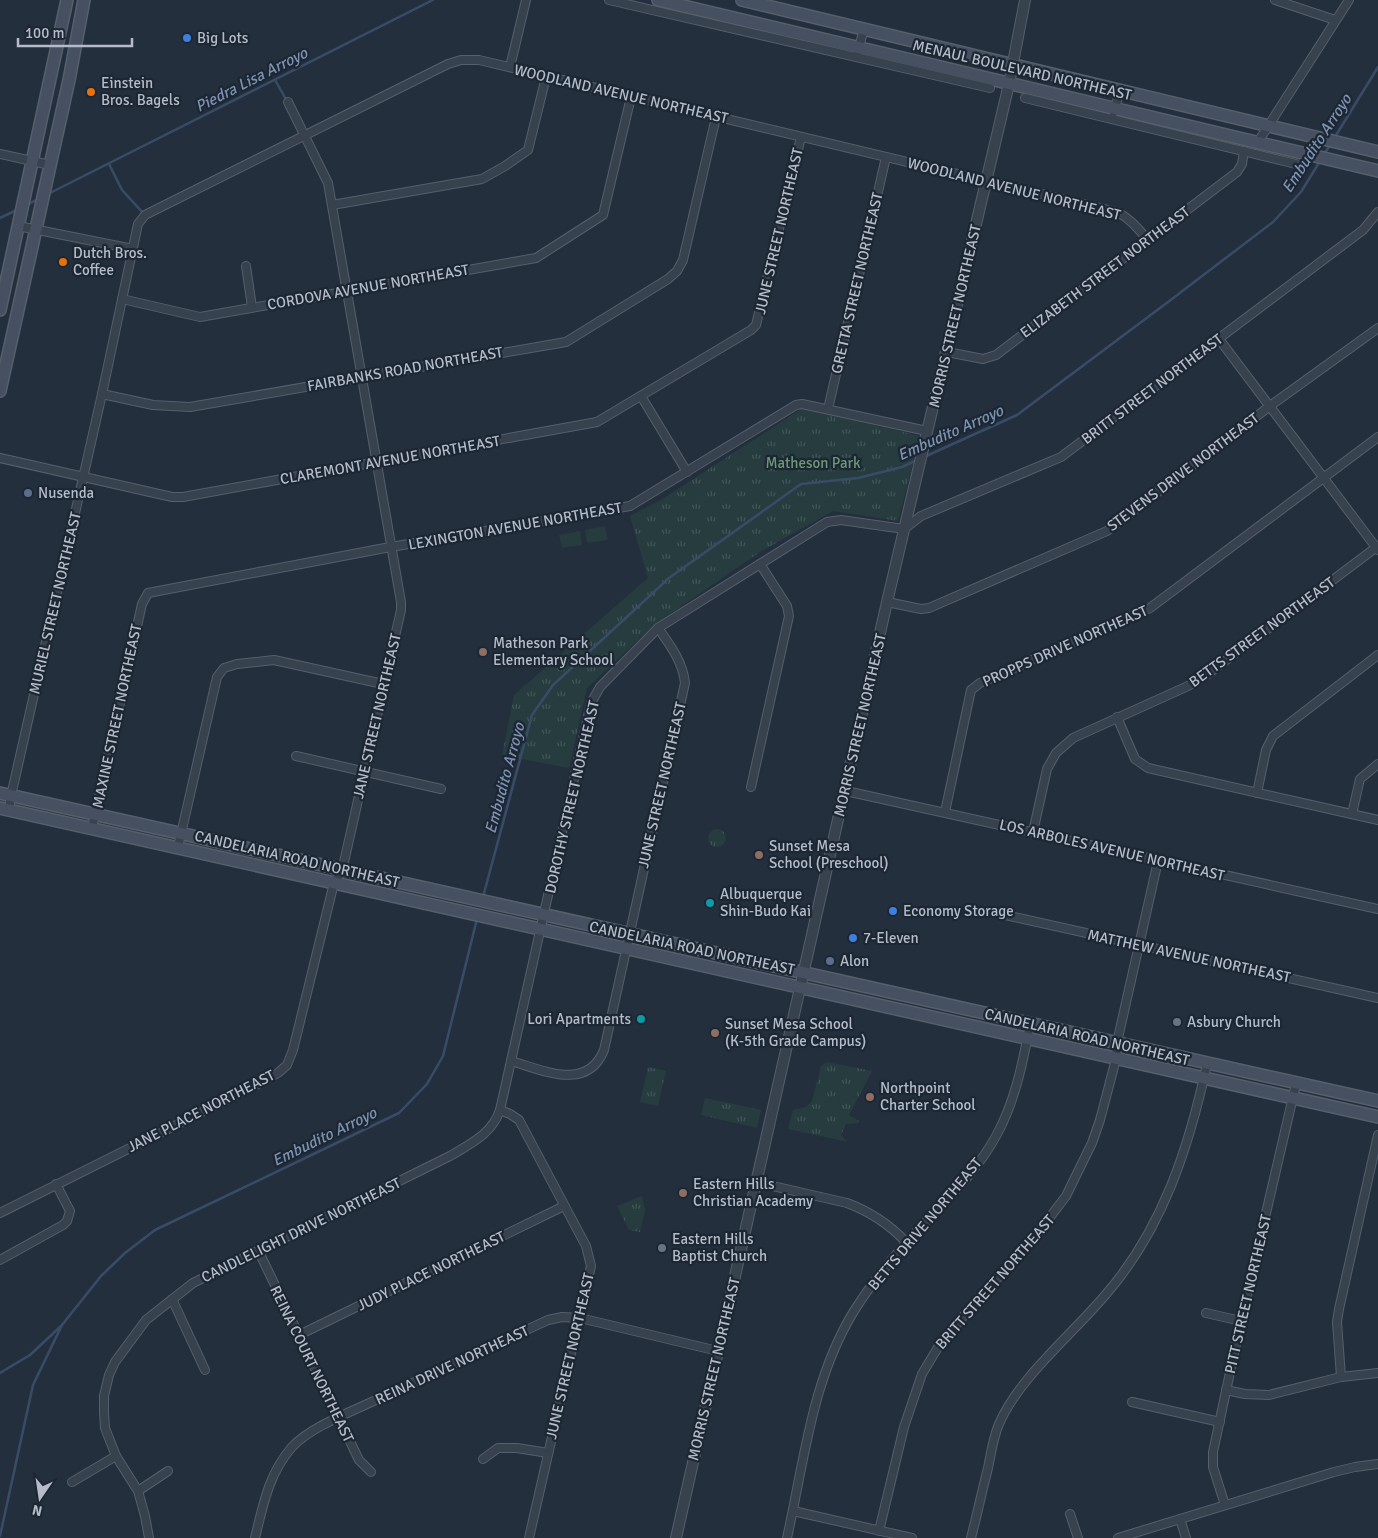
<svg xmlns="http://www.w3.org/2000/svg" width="1378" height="1538" font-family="Signika,sans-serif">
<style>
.grass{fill:url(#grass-tufts)}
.garden{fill:#263c3f}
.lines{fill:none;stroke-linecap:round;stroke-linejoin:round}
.stream{stroke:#394c67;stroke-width:2.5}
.minor-casing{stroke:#565f6c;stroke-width:10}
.tertiary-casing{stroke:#565f6c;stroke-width:12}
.secondary-casing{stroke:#565f6c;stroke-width:14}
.minor{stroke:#38414e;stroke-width:8}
.tertiary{stroke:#38414e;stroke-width:10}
.secondary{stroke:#465061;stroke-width:11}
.shop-dot{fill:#3f7fe0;stroke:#1d2633;stroke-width:2}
.food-dot{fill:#e8710a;stroke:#1d2633;stroke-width:2}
.service-dot{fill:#5c6f8a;stroke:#1d2633;stroke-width:2}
.education-dot{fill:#8d6e63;stroke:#1d2633;stroke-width:2}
.culture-dot{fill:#0f9aa8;stroke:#1d2633;stroke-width:2}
.worship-dot{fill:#6b7280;stroke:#1d2633;stroke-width:2}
.labels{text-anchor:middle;stroke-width:4.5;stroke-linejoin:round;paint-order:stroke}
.poi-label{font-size:15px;fill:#b4bcc9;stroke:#1d2633;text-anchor:start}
.street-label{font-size:15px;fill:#b4bcc9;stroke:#1d2633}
.park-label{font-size:15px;fill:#6b9a76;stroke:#1d2633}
.water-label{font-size:16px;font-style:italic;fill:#7c92b1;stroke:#1d2633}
</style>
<defs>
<pattern id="grass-tufts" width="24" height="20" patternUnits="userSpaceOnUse" patternTransform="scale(1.25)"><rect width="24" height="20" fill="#263c3f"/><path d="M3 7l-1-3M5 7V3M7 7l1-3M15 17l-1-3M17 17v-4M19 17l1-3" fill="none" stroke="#435659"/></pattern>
</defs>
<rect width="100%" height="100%" fill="#242f3e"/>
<g class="grass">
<polygon points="803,408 920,436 898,521 833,511 760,552 654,625 587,688 569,768 502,755 514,695 648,578 630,516 661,500"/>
<circle cx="717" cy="838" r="9"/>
<polygon points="827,1062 872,1071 849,1115 859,1121 858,1123 846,1124 841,1135 848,1142 788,1129 793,1110 806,1107 812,1101 821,1066"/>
<polygon points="648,1067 666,1071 658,1106 640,1102"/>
<polygon points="705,1098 761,1110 757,1128 701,1115"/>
<polygon points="642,1196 645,1210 640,1232 629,1230 617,1206"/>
</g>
<g class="garden">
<polygon points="605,526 608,540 587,543 585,530"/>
<polygon points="580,531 582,545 562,548 559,535"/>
</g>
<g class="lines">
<g class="stream">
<polyline points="275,80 287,101"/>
<polyline points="1335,137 1378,67"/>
<polyline points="1324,154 1331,144"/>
<polyline points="109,164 122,190 144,214"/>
<polyline points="48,194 433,0"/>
<polyline points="26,205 39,199"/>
<polyline points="0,218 19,209"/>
<polyline points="924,457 1017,415 1168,302 1273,222 1301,192 1320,161"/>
<polyline points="483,897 532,715 553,685 669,578 801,484 858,478 902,467 917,460"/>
<polyline points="0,1373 30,1355 61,1326"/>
<polyline points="0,1536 33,1385 62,1325 101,1276 125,1253 155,1230 399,1113 427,1084 443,1056 477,919"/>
</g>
<defs>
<g id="minor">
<polyline points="609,0 990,88"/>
<polyline points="1275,0 1335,20"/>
<polyline points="858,51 864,29"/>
<polyline points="510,67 526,0"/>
<polyline points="1025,98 1296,164"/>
<polyline points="1114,112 1120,90"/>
<polyline points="1258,142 1349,0"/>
<polyline points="0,154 50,165"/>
<polyline points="332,205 482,179 505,166 528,150 546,77"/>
<polyline points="18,226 133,249"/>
<polyline points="246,266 252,307"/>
<polyline points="122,299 200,317 536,258 603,215 631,97"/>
<polyline points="1219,339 1378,550"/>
<polyline points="947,352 983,359 996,355 1237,172 1242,164 1244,151"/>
<polyline points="102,394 153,405 190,407 566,342 668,279 677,271 683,260 716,117"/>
<polyline points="641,396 687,472"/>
<polyline points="828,409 886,157"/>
<polyline points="0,458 172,497 183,497 597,422 751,330 756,325 801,137"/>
<polyline points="887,602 921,609 929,608 1107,531 1270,406 1378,328"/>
<polyline points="1117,717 1135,759 1148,768 1378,820"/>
<polyline points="296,756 441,789"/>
<polyline points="751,787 789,616 787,606 760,564"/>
<polyline points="846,791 1378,909"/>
<polyline points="1257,793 1266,750 1273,736 1378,655"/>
<path d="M9 810 11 796 102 394 138 224 145 215 159 208 448 64 461 60H479L1117 212C1131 219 1138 229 1148 240"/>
<polyline points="945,812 971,690 980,683 1150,608 1378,437"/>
<polyline points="1352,814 1360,779 1378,764"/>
<polyline points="92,828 142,604 148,593 385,548 630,506 796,405 802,404 927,431"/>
<polyline points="1033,832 1047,769 1056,753 1073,738 1188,686 1205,676 1378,546"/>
<polyline points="178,847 217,677 224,668 237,664 274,660 383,684"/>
<polyline points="1001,914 1378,998"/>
<path d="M511 1061C543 1070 587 1092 604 1050L685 683C683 662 670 645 658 628"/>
<polyline points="500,1110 510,1114 519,1120 586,1246 591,1266 529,1538"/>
<path d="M755 1182 847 1203C871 1212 889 1224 906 1242"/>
<polyline points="0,1213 262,1082 278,1073 287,1065 293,1050 334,883 342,871 401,610 401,602 328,183 288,102"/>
<polyline points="259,1252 359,1460 371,1472"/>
<polyline points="0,1260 63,1225 67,1221 70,1211 56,1184"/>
<polyline points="172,1299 205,1370"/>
<polyline points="1206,1313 1241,1321"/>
<polyline points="299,1335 564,1206"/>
<polyline points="1341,1377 1337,1322 1339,1309 1378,1135"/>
<polyline points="1226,1390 1245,1394 1269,1395 1341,1377 1378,1373"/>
<polyline points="1132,1402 1220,1422"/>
<polyline points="483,1459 498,1448 517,1448 548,1453"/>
<polyline points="72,1482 116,1456"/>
<polyline points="138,1491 168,1471"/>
<polyline points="1225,1505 1213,1467 1213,1452 1241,1321 1296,1084"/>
<polyline points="793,1511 912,1538"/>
<polyline points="1070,1514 1078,1538"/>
<polyline points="1180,1519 1186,1538"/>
<polyline points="879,1531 904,1427 922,1374 940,1344 977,1300 1031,1242 1066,1196 1092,1143 1100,1120 1116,1059 1118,1038 1158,861"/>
<path d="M149 1538 145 1516 138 1491 116 1456 105 1428 104 1413V1396L109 1375 115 1362 146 1320 193 1283 450 1156C470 1144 492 1134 500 1110L591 703 600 687 658 628 827 522 841 520 904 529 921 516 1061 457 1363 230 1378 212"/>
<path d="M255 1538C263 1505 269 1473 292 1447 310 1427 353 1411 378 1399 435 1373 491 1346 548 1320L562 1317 580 1318 718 1351"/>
<path d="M787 1538C804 1462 812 1379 854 1311 869 1287 887 1264 907 1242 937 1208 974 1177 996 1136 1015 1102 1023 1062 1030 1024"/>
<path d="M971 1538C977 1515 982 1491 988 1468 991 1453 993 1438 999 1424 1019 1377 1074 1333 1107 1293 1163 1228 1189 1147 1207 1064"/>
<polyline points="1118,1538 1334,1472 1355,1467 1378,1464"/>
</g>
<polyline id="tertiary" points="676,1538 887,602 1009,84 1025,0"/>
<g id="secondary">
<polyline points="658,0 1378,171"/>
<polyline points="742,0 1378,152"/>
<polyline points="0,310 67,0"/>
<polyline points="0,391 69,80 84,0"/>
<polyline points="0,793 1378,1101"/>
<polyline points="0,808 1378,1117"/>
</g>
</defs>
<use href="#minor" class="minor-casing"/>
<use href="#tertiary" class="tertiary-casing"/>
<use href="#secondary" class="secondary-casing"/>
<use href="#minor" class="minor"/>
<use href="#tertiary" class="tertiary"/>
<use href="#secondary" class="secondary"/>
</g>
<g class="shop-dot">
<circle cx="187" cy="38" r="5"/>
<circle cx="893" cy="911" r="5"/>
<circle cx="853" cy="938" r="5"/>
</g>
<g class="food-dot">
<circle cx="91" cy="92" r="5"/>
<circle cx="63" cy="262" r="5"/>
</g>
<g class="service-dot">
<circle cx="28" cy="493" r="5"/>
<circle cx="830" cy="961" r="5"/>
</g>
<g class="education-dot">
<circle cx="483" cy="652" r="5"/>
<circle cx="759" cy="855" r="5"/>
<circle cx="715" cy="1033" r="5"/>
<circle cx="870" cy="1097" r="5"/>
<circle cx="683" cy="1193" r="5"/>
</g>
<g class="culture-dot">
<circle cx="710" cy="903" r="5"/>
<circle cx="641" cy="1019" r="5"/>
</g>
<g class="worship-dot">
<circle cx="1177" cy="1022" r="5"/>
<circle cx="662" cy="1248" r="5"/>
</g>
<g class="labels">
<g class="poi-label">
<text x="197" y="43">Big Lots</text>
<text x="101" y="88">Einstein<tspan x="101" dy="17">Bros. Bagels</tspan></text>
<text x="73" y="258">Dutch Bros.<tspan x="73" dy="17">Coffee</tspan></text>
<text x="38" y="498">Nusenda</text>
<text x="493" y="648">Matheson Park<tspan x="493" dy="17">Elementary School</tspan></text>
<text x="769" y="851">Sunset Mesa<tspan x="769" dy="17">School (Preschool)</tspan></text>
<text x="720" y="899">Albuquerque<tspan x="720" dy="17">Shin-Budo Kai</tspan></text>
<text x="903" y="916">Economy Storage</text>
<text x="863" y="943">7-Eleven</text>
<text x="840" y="966">Alon</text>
<text x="631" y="1024" text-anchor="end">Lori Apartments</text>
<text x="1187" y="1027">Asbury Church</text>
<text x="725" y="1029">Sunset Mesa School<tspan x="725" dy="17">(K-5th Grade Campus)</tspan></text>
<text x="880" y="1093">Northpoint<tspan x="880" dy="17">Charter School</tspan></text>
<text x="693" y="1189">Eastern Hills<tspan x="693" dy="17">Christian Academy</tspan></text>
<text x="672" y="1244">Eastern Hills<tspan x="672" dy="17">Baptist Church</tspan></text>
</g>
<g class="street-label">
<text transform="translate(1022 70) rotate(13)" y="5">MENAUL BOULEVARD NORTHEAST</text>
<text transform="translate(621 94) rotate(13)" y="5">WOODLAND AVENUE NORTHEAST</text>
<text transform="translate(1014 189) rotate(14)" y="5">WOODLAND AVENUE NORTHEAST</text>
<text transform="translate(779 231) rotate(-77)" y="5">JUNE STREET NORTHEAST</text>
<text transform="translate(1105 272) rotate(-37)" y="5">ELIZABETH STREET NORTHEAST</text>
<text transform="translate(857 283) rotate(-77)" y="5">GRETTA STREET NORTHEAST</text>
<text transform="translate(368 287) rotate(-10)" y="5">CORDOVA AVENUE NORTHEAST</text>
<text transform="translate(955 316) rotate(-77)" y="5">MORRIS STREET NORTHEAST</text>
<text transform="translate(405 369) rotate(-10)" y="5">FAIRBANKS ROAD NORTHEAST</text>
<text transform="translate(1152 389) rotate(-37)" y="5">BRITT STREET NORTHEAST</text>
<text transform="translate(390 460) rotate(-10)" y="5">CLAREMONT AVENUE NORTHEAST</text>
<text transform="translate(1183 472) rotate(-37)" y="5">STEVENS DRIVE NORTHEAST</text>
<text transform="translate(515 526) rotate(-10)" y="5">LEXINGTON AVENUE NORTHEAST</text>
<text transform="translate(55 603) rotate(-77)" y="5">MURIEL STREET NORTHEAST</text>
<text transform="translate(1262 632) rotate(-36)" y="5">BETTS STREET NORTHEAST</text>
<text transform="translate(1065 646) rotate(-24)" y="5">PROPPS DRIVE NORTHEAST</text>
<text transform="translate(117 716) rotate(-78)" y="5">MAXINE STREET NORTHEAST</text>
<text transform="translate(377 716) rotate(-77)" y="5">JANE STREET NORTHEAST</text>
<text transform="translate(860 725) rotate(-77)" y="5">MORRIS STREET NORTHEAST</text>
<text transform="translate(662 785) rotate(-77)" y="5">JUNE STREET NORTHEAST</text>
<text transform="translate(572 797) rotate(-77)" y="5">DOROTHY STREET NORTHEAST</text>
<text transform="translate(1112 850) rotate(13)" y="5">LOS ARBOLES AVENUE NORTHEAST</text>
<text transform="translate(297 859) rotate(13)" y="5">CANDELARIA ROAD NORTHEAST</text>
<text transform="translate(692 948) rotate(12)" y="5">CANDELARIA ROAD NORTHEAST</text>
<text transform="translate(1189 956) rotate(12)" y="5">MATTHEW AVENUE NORTHEAST</text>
<text transform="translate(1087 1037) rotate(13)" y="5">CANDELARIA ROAD NORTHEAST</text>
<text transform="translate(201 1111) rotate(-27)" y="5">JANE PLACE NORTHEAST</text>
<text transform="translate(925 1224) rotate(-50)" y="5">BETTS DRIVE NORTHEAST</text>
<text transform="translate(301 1230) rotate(-26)" y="5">CANDLELIGHT DRIVE NORTHEAST</text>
<text transform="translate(431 1271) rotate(-26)" y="5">JUDY PLACE NORTHEAST</text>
<text transform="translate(995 1282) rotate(-49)" y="5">BRITT STREET NORTHEAST</text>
<text transform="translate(1248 1294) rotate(-77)" y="5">PITT STREET NORTHEAST</text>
<text transform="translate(570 1356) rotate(-77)" y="5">JUNE STREET NORTHEAST</text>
<text transform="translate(312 1364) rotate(64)" y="5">REINA COURT NORTHEAST</text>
<text transform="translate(452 1365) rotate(-25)" y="5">REINA DRIVE NORTHEAST</text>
<text transform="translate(714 1369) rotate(-77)" y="5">MORRIS STREET NORTHEAST</text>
</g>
<g class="park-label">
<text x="813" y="468">Matheson Park</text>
</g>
<g class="water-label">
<text transform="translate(251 79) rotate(-27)" y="6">Piedra Lisa Arroyo</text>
<text transform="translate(1316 143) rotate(-57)" y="6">Embudito Arroyo</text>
<text transform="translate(950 432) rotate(-24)" y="6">Embudito Arroyo</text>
<text transform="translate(504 778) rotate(-75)" y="6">Embudito Arroyo</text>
<text transform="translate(324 1136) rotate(-26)" y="6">Embudito Arroyo</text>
</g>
</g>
<g transform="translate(40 1498) rotate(193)" stroke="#1d2633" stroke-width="4" paint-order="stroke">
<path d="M0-4L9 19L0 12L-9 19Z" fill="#b4bcc9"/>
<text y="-8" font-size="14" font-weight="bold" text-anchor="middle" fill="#b4bcc9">N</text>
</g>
<path d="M18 38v8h114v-8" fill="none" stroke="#b4bcc9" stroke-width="2.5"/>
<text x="25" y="38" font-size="15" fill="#b4bcc9" stroke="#1d2633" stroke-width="4" paint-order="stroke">100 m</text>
</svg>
